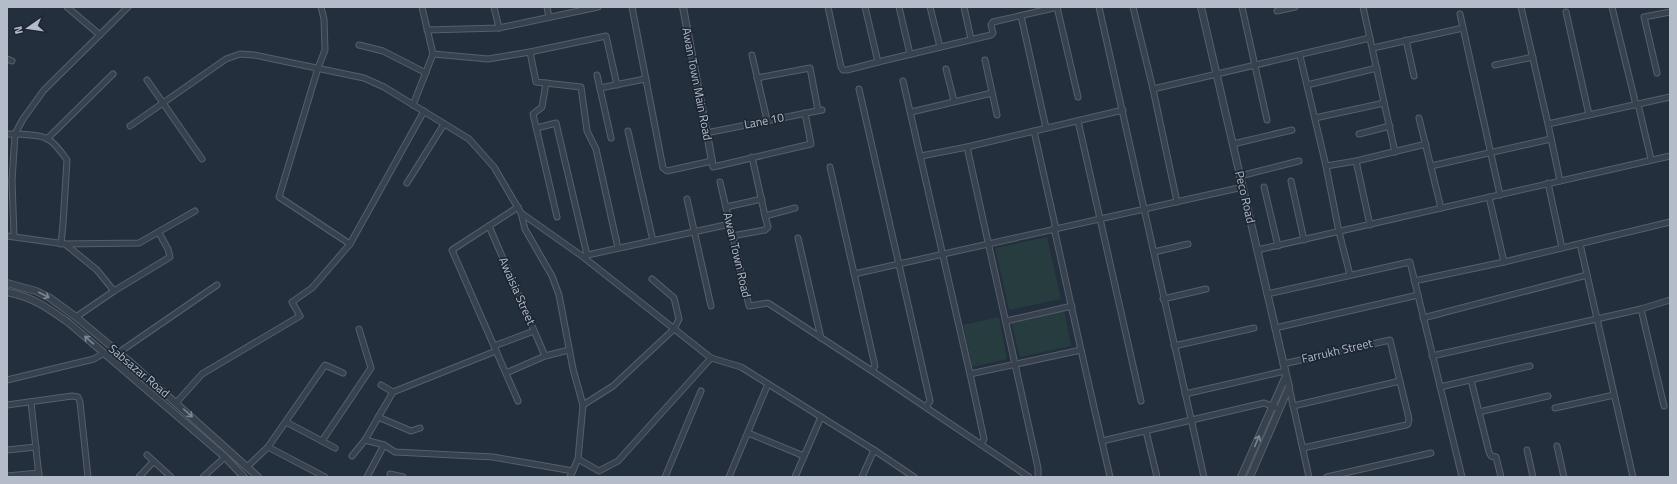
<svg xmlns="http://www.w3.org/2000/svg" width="1677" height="484" font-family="'Titillium Web',sans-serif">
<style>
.green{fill:#263c3f}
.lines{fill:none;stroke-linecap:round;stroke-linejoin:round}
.minor-casing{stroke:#565f6c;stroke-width:7}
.tertiary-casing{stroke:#565f6c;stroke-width:8}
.minor{stroke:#38414e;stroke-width:5}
.tertiary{stroke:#38414e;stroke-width:6}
.oneway{stroke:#7c8592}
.labels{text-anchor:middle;stroke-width:3.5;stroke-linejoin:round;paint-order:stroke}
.street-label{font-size:12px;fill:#b4bcc9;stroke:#1d2633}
</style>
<rect width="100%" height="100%" fill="#242f3e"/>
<g class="green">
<polygon points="1047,237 1061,299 1009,310 995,248"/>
<polygon points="1064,310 1071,346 1020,357 1011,321"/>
<polygon points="999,317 1007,359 972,367 963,325"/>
</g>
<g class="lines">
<defs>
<g id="minor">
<polyline points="67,7 100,35"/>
<polyline points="321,7 324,19 325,50 318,68 279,197 350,244"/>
<polyline points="494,7 499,28"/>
<polyline points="547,7 549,17"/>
<polyline points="632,7 663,168 667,171 712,161 713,167 811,144 805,113"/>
<polyline points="828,7 841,67 843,70 847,70 878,62 991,35 993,33 991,25 993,22 1058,7"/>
<polyline points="865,7 878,62"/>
<polyline points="899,7 910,54"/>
<polyline points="930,7 940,47"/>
<polyline points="964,7 971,39"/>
<polyline points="1057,7 1078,97"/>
<polyline points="1099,7 1204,477"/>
<polyline points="1133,7 1153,89 1177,202"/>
<polyline points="1242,7 1267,120"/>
<polyline points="1363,7 1395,152"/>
<polyline points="1521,7 1548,124 1670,97"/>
<polyline points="1612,7 1636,105"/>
<polyline points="1277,11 1295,7"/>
<polyline points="1566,12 1589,115"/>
<polyline points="1460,14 1500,195"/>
<polyline points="1021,16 1046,128"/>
<polyline points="427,30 499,28 598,7"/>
<polyline points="1406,40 1414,76"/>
<polyline points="359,45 383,51 426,73"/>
<polyline points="1373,48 1463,28"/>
<polyline points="530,52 536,82 581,87 587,131 596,149 618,248"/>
<polyline points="433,54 488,59 530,52 606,36 617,85"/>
<polyline points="752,55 767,120"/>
<polyline points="1300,56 1326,166 1339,232 1350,275"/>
<polyline points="7,59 12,61"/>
<polyline points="985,60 997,115"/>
<polyline points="1495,65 1533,57"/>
<polyline points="946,69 954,101"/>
<polyline points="1657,73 1644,17 1670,12"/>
<polyline points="597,75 611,138"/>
<polyline points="757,78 810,68 818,110"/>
<polyline points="147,80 202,159"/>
<polyline points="903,81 970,374"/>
<polyline points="546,83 542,107 533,114 557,217"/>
<polyline points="1307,85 1377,68"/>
<polyline points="600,88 645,79"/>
<polyline points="859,89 930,401 926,407"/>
<polyline points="1153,89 1370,38"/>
<polyline points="1638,104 1651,159"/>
<polyline points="413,105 433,54 422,7"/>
<polyline points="911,112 992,93"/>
<polyline points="1315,118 1384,103"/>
<polyline points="1419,118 1441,208"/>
<polyline points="1078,121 1141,401"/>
<polyline points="1548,124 1560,181"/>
<polyline points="130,126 226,59 240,54 254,55 364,78 384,87 469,139 494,167 521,213 582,256 711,358 741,367 874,450 914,477"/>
<polyline points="537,128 556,123 587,255"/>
<polyline points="628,131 653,241"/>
<polyline points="1034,131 1056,229"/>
<polyline points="706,133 822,110"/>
<path d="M7 134C17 134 39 134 48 139 56 144 62 153 67 160L63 224 61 244"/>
<polyline points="1359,134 1390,126"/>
<polyline points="47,139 113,74"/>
<polyline points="1233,144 1292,130"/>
<polyline points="967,147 1038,468 1038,477"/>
<polyline points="921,156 967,147 1123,110"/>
<polyline points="752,157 765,216"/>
<polyline points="1356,161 1370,225"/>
<polyline points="1326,166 1356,161 1426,144"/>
<polyline points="1431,166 1551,139"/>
<polyline points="830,167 875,366 872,371"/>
<polyline points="1240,176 1299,161"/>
<polyline points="1291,181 1304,240"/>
<polyline points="720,182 749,306 768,303 872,371 1029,477"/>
<polyline points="407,183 444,124"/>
<polyline points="1548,183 1562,248"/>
<polyline points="1264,187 1278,246"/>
<polyline points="1489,197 1504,262"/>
<polyline points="687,199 711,306"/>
<polyline points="518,207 452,250 518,401"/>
<polyline points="726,207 762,199"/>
<polyline points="521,213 525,229 552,276 559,295 573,369 583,405 578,459 570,477"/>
<polyline points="489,226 545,356"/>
<polyline points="7,236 65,244 97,270 114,291"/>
<polyline points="14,236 12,181 15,134 23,119 44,90 128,7"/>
<polyline points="732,236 765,230 768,227 765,216 795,208"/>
<polyline points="798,238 821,338"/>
<polyline points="65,244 139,243 195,211"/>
<polyline points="1580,244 1633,477"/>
<polyline points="1257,250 1670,156"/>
<polyline points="1154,252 1188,244"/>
<polyline points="583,256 730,224"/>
<polyline points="854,274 1243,187"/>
<polyline points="1414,281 1504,262 1670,222"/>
<polyline points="1267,294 1410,262 1462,477"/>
<polyline points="1163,299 1206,289"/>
<polyline points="1641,309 1664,406"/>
<polyline points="76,317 114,291 170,257 168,249 159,233"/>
<polyline points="1423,318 1587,275"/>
<polyline points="1006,321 1072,306"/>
<polyline points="1275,328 1418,295"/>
<polyline points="494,346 534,331"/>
<polyline points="1174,346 1254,328"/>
<polyline points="1081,350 1110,477"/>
<polyline points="118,353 217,285"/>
<polyline points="1432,356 1641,309 1670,300"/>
<polyline points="1283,364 1390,340 1409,419 1408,424 1406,425 1303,448"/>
<polyline points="506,373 545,356 569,350"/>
<polyline points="7,380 94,359 104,353"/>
<polyline points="1471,380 1489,452 1491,456 1496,457 1501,477"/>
<polyline points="381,385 393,392"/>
<polyline points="1289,387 1309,477"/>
<polyline points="1440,387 1530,366"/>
<polyline points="1185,394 1285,371"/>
<polyline points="31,402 39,477"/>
<polyline points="176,403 202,374 300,316 292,302 312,288 350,244 424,111"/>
<polyline points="7,405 72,396 78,397 80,402 88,477"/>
<polyline points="583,405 613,386 674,329 679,319 674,298 652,279"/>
<polyline points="1293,406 1400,381"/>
<polyline points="1555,408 1614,395"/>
<polyline points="1479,412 1548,396"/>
<polyline points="378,417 411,431 420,428"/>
<polyline points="286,422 335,448"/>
<polyline points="1146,431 1157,477"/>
<polyline points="748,433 804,456"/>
<polyline points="365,440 384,445 395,452 493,457 573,471"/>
<polyline points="322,441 371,368 359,329"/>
<polyline points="1102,441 1264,403 1279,409"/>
<polyline points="981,444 984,439 970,374 1081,350 1054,228"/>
<polyline points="1557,446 1564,477"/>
<polyline points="268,447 325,477"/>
<polyline points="7,450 36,447"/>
<polyline points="1527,450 1533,477"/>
<polyline points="147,455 171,477"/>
<polyline points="352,456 365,440 393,392 496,351"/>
<polyline points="578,459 599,471 618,461 711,358"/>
<polyline points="248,466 268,447 325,365 343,373"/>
<polyline points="390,474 403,477"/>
<polyline points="7,476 39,473"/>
<polyline points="139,477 153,462"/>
<polyline points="203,477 225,457"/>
<polyline points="367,477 384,445"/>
<polyline points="665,477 701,391"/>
<polyline points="729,477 768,384"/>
<polyline points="795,477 821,417"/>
<polyline points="862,477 874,450"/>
<polyline points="1327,477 1431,453"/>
</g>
<g id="tertiary">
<polyline points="683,7 712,161"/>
<polyline points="1201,7 1289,387 1250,477"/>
<polyline points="7,283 36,291 50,298 76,317 130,362 258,477"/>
<path d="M7 292C33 297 48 308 69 323L225 457 244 477"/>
<polyline points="1241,477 1286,376"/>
</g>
</defs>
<use href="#minor" class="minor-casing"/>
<use href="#tertiary" class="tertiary-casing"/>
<use href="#minor" class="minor"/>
<use href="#tertiary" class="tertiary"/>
</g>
<defs><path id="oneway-shaft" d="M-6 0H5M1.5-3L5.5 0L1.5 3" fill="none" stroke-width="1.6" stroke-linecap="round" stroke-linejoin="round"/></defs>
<g class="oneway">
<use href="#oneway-shaft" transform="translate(44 295) rotate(27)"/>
<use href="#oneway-shaft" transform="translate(89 340) rotate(-139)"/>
<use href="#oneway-shaft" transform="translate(188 413) rotate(42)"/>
<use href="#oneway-shaft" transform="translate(1257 441) rotate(-67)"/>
</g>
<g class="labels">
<g class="street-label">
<text transform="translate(697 84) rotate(79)" y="4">Awan Town Main Road</text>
<text transform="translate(764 121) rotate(-11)" y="4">Lane 10</text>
<text transform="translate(1245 197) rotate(77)" y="4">Peco Road</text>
<text transform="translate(737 255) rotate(77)" y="4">Awan Town Road</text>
<text transform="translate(517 291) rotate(66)" y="4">Awaisia Street</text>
<text transform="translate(1337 351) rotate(-13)" y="4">Farrukh Street</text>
<text transform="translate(139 371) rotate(40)" y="4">Sabsazar Road</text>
</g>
</g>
<rect width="1677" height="484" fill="none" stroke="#b4bcc9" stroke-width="16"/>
<g transform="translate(28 28) rotate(257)" stroke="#1d2633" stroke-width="3" paint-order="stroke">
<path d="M0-3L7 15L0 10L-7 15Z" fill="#b4bcc9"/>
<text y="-6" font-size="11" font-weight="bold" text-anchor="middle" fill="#b4bcc9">N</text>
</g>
</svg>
